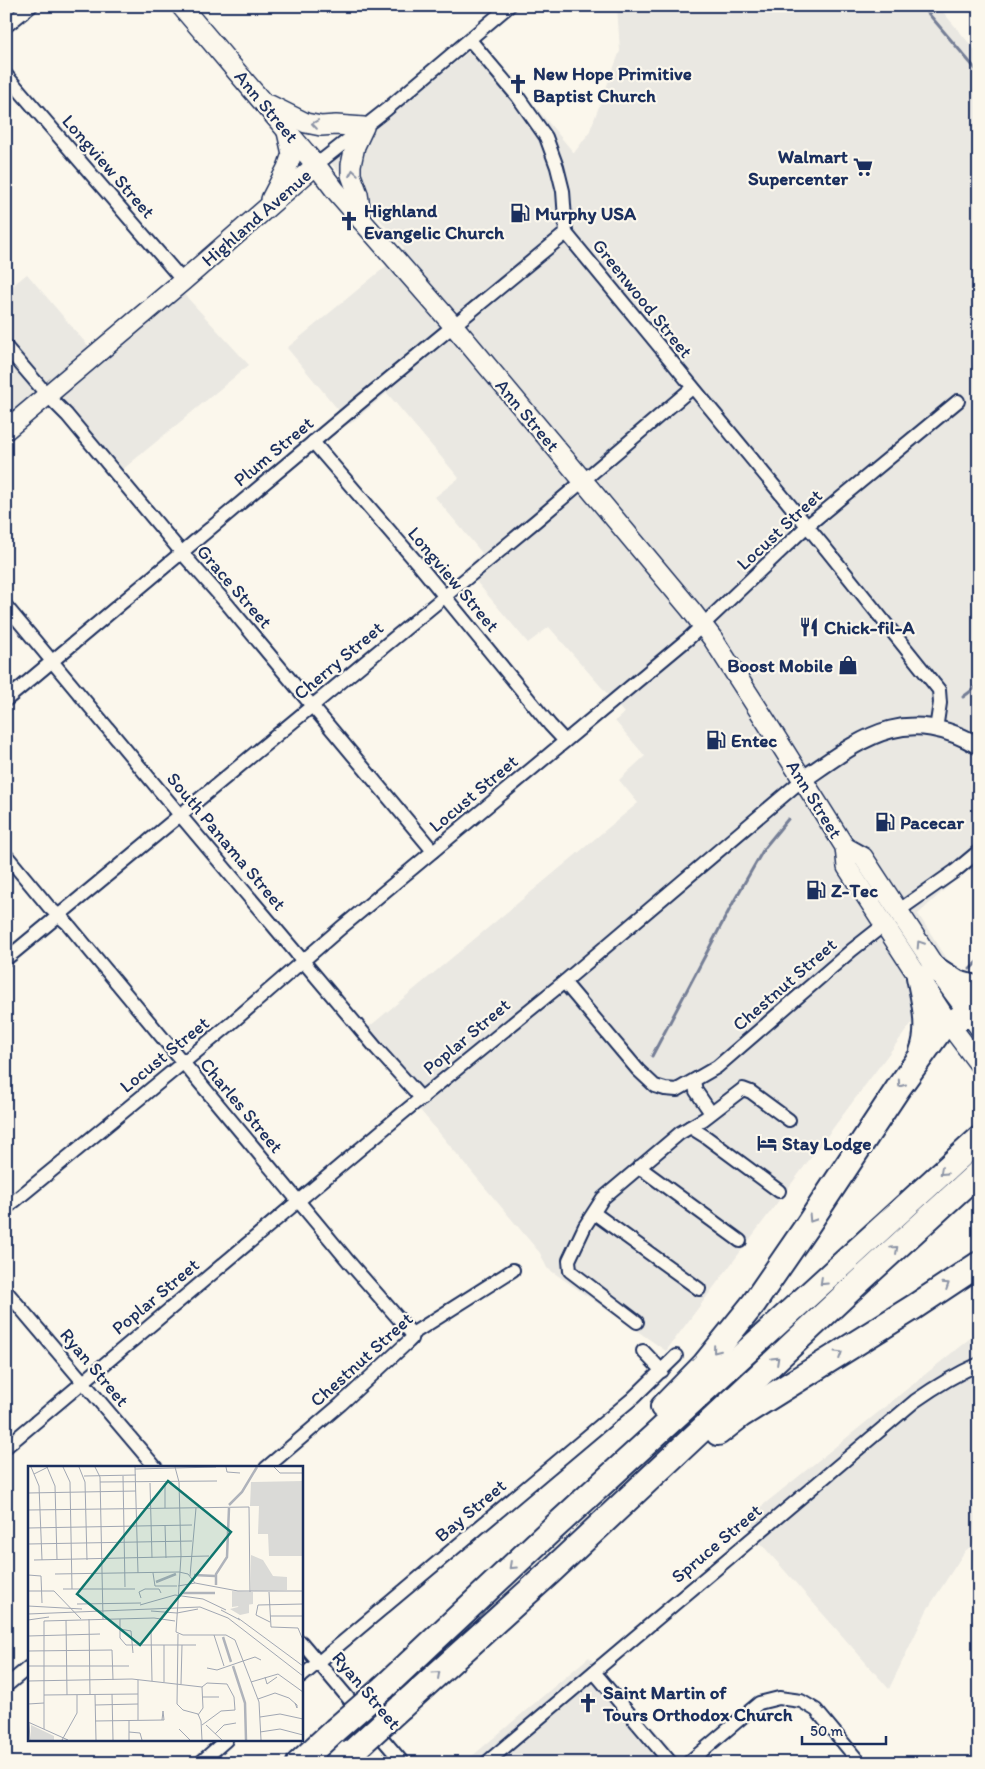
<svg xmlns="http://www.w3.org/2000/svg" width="985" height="1769" font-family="Itim,sans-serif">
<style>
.built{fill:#eae8e2}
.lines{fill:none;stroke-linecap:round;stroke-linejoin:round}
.stream{stroke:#747e96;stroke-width:3}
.minor-casing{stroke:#1b2f5e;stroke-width:16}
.tertiary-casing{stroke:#1b2f5e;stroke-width:20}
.secondary-casing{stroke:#1b2f5e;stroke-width:22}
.motorway-casing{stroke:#1b2f5e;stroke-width:28}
.minor{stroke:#fbf7ec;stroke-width:12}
.tertiary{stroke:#fbf7ec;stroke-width:16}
.secondary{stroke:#fbf7ec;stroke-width:19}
.motorway{stroke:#fbf7ec;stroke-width:24}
.motorway-bridge-casing{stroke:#1b2f5e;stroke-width:28;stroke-linecap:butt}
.motorway-bridge{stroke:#fbf7ec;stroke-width:24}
.oneway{stroke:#8b93a5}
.labels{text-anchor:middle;stroke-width:4.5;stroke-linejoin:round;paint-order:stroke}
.poi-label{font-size:19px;font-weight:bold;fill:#1b2f5e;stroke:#fbf7ec;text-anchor:start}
.street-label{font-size:19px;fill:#1b2f5e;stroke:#fbf7ec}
.inset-river{fill:none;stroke:#afb3bb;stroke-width:2.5}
.inset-road{fill:none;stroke:#a1a7b3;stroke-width:1}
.view{fill:#0f766e;fill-opacity:0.15;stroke:#0f766e;stroke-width:2.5}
.inset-edge{fill:none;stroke:#1b2f5e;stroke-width:2.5}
</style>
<rect width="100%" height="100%" fill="#fbf7ec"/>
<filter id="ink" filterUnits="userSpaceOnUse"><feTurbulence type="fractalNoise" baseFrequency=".02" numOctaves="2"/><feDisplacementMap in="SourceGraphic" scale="10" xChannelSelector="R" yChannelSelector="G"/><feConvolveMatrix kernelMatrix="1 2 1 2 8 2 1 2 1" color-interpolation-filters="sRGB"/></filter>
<g filter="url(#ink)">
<g class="built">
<polygon points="617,6 938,6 979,55 979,858 918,914 953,968 666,1351 547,1268 540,1253 358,1036 638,803 619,780 645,756 615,721 624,713 549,627 528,643 465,568 482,553 435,497 459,478 387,393 350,424 287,348 390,263 404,248 331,163 481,42 574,153 589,133 620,51"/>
<polygon points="27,274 101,361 183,293 249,365 122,470 59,396 6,440 6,291"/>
<polygon points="979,1331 979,1540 965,1551 927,1610 889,1689 742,1522"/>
<polygon points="589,1657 671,1748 654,1763 464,1763"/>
</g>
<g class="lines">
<g class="stream">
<polyline points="922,6 979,73"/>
<polyline points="963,697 979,685"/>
<polyline points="970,969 979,961"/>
<polyline points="652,1056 734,901 765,847 788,819"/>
</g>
<defs>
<g id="minor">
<polyline points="6,26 31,6"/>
<polyline points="470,40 518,97 546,137 557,167 563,191 566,233"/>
<polyline points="6,75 183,281"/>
<polyline points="316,165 387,109 509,6"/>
<polyline points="566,233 826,549 939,690 940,703 936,729"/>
<polyline points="6,347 48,396 67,415 182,553 228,605 433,851"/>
<polyline points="313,442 419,565 550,725 565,741"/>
<polyline points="6,606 180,815 377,1049 422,1099"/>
<polyline points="6,700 362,401 566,233"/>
<polyline points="6,855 49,907 67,923 349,1262 412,1334"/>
<polyline points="898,911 955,871 979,851"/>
<polyline points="6,959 537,520 692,388"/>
<polyline points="564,982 638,1070 655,1086 665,1089 677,1090 717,1067 852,950 885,924"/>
<polyline points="694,1081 696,1091 711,1113"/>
<polyline points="690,1127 706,1137 779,1191"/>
<polyline points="639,1167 740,1241"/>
<polyline points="6,1208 229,1025 342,927 689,638 807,526 958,401"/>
<polyline points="594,1213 699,1289"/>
<polyline points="6,1291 156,1468"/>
<polyline points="637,1322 570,1271 569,1260 585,1226 603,1198 680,1133 704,1119 743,1089 751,1092 789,1120"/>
<polyline points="643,1351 662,1371"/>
<polyline points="6,1447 404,1112 564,982 802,780"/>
<polyline points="266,1468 341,1404 408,1342 411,1339 412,1334 513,1270"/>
<polyline points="301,1642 403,1763"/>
<polyline points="594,1672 671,1763"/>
<polyline points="301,1677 633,1398 676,1356"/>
<polyline points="6,1686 29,1667"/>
<polyline points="200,1763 226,1740"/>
<path d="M486 1763 915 1401C935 1387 956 1374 979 1364"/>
<polyline points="688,1763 759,1703 779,1698 801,1701 816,1710 860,1763"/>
</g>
<path id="tertiary" d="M802 780C863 738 904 703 979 746"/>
<g id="secondary">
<polyline points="181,6 316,165 335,190 453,325 691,610 713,639 767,723 845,847 847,867 949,1024 979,1064"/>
<polyline points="270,105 306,123 321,126 336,125 364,127 355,146 351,165 351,175 358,194 362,221"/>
<polyline points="271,199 287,168 292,154 287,132"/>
<polyline points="6,430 183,281 316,165"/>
<polyline points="845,847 863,857 937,970 979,1027"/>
</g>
<g id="motorway">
<polyline points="937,970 957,983 979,989"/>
<path d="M919 977C924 1001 931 1028 922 1052"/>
<polyline points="663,1407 704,1365 754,1303 807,1226 899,1087 940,1030 979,1006"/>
<polyline points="718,1433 741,1415 914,1307 979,1264"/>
<polyline points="383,1688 548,1533 979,1139"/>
<polyline points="401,1707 549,1573 862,1279 979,1172"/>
<polyline points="299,1763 335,1730"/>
</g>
</defs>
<use href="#minor" class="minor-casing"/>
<use href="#tertiary" class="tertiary-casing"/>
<use href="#secondary" class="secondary-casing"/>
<use href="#motorway" class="motorway-casing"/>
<use href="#minor" class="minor"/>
<use href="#tertiary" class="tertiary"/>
<use href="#secondary" class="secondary"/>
<use href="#motorway" class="motorway"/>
<defs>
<g id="motorway-bridge">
<polyline points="335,1730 383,1688"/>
<polyline points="352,1752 401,1707"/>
</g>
</defs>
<use href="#motorway-bridge" class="motorway-bridge-casing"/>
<use href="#motorway-bridge" class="motorway-bridge"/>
</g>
<defs><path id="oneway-chevron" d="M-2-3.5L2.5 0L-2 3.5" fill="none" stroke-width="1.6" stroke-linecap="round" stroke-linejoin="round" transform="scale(1.25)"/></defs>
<g class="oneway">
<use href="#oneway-chevron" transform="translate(315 124) rotate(-172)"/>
<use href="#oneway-chevron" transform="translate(353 173) rotate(-99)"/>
<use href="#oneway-chevron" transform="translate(920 944) rotate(-123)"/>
<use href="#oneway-chevron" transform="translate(901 1084) rotate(125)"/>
<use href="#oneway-chevron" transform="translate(943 1172) rotate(138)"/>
<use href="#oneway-chevron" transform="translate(812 1219) rotate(123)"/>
<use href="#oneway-chevron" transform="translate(895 1249) rotate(-42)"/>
<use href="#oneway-chevron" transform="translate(823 1282) rotate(137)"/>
<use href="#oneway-chevron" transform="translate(946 1285) rotate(-33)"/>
<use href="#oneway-chevron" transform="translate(716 1350) rotate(129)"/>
<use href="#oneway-chevron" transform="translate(839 1354) rotate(-32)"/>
<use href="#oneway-chevron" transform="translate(776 1360) rotate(-43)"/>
<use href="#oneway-chevron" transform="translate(512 1566) rotate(137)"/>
<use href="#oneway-chevron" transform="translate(437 1674) rotate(-42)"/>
</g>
</g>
<defs>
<symbol id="church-bare" viewBox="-9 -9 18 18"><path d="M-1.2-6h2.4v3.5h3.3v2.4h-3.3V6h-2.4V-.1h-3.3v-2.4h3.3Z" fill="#1b2f5e" stroke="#fbf7ec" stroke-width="2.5" paint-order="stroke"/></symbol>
<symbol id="supermarket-bare" viewBox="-9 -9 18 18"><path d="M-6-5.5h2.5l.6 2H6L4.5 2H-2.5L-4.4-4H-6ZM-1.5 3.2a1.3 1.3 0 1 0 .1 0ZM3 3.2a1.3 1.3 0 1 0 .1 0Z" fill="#1b2f5e" stroke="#fbf7ec" stroke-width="2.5" paint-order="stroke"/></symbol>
<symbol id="fuel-bare" viewBox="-9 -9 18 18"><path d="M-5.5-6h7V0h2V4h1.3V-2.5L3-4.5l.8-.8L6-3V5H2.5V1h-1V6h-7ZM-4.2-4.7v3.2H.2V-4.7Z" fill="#1b2f5e" stroke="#fbf7ec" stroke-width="2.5" paint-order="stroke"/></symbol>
<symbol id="restaurant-bare" viewBox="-9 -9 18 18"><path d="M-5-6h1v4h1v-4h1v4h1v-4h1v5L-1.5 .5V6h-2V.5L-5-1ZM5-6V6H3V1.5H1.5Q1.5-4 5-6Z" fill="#1b2f5e" stroke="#fbf7ec" stroke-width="2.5" paint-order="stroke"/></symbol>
<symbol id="shop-bare" viewBox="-9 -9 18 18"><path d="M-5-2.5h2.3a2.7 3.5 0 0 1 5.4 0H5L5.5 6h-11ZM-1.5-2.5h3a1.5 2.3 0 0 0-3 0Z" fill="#1b2f5e" stroke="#fbf7ec" stroke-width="2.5" paint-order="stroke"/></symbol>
<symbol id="hotel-bare" viewBox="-9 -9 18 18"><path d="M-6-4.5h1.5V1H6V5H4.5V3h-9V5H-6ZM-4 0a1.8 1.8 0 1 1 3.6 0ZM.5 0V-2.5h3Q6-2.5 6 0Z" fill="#1b2f5e" stroke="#fbf7ec" stroke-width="2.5" paint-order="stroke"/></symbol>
</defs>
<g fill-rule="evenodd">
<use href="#church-bare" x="504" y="70" width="28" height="28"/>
<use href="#supermarket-bare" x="849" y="153" width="28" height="28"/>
<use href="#fuel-bare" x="506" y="199" width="28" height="28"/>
<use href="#church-bare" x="335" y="207" width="28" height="28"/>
<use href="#restaurant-bare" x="795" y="613" width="28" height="28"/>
<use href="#shop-bare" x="834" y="651" width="28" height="28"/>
<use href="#fuel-bare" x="702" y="726" width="28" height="28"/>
<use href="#fuel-bare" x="871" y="808" width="28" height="28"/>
<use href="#fuel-bare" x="802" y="876" width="28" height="28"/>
<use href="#hotel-bare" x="753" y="1129" width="28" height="28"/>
<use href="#church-bare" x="574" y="1689" width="28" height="28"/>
</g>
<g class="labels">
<g class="poi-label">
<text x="533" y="80">New Hope Primitive<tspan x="533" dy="22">Baptist Church</tspan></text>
<text x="848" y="163" text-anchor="end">Walmart<tspan x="848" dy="22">Supercenter</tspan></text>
<text x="364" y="217">Highland<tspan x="364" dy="22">Evangelic Church</tspan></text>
<text x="535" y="220">Murphy USA</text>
<text x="824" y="634">Chick-fil-A</text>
<text x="833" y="672" text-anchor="end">Boost Mobile</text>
<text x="731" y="747">Entec</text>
<text x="900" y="829">Pacecar</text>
<text x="831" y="897">Z-Tec</text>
<text x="782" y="1150">Stay Lodge</text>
<text x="603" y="1699">Saint Martin of<tspan x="603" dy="22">Tours Orthodox Church</tspan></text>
</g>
<g class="street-label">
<text transform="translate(267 106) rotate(50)" y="7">Ann Street</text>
<text transform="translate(109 166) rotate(49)" y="7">Longview Street</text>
<text transform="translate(256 217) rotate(-41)" y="7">Highland Avenue</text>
<text transform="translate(643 298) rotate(51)" y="7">Greenwood Street</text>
<text transform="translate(528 415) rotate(50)" y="7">Ann Street</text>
<text transform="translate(273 451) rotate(-40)" y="7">Plum Street</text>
<text transform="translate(779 529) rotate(-43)" y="7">Locust Street</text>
<text transform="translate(454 579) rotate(50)" y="7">Longview Street</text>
<text transform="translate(235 586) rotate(49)" y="7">Grace Street</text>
<text transform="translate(338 660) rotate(-40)" y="7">Cherry Street</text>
<text transform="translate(473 793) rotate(-40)" y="7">Locust Street</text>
<text transform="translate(815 799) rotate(58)" y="7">Ann Street</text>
<text transform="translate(227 841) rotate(50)" y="7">South Panama Street</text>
<text transform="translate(784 984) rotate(-41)" y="7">Chestnut Street</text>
<text transform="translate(466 1036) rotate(-40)" y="7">Poplar Street</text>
<text transform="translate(164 1054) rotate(-39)" y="7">Locust Street</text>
<text transform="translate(242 1105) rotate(50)" y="7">Charles Street</text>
<text transform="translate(155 1296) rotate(-40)" y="7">Poplar Street</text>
<text transform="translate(361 1359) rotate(-42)" y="7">Chestnut Street</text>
<text transform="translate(95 1367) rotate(50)" y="7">Ryan Street</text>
<text transform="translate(470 1510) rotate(-40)" y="7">Bay Street</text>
<text transform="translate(716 1543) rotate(-40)" y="7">Spruce Street</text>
<text transform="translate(367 1690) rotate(50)" y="7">Ryan Street</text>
</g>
</g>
<g transform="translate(28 1466)">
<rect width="275" height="275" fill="#fbf7ec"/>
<path d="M3 259 26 270V274H3Z" fill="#dadad7"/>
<path d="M211 138H221V147L212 149 202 143 210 141Z" fill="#dadad7"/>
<path d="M275 15V90H241L240 68H230L231 40H222L223 16ZM223 89 235 94 245 110 259 111V124L223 125ZM204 125 225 126V138L204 141Z" fill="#dadad7"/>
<path class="inset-river" d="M201 39 214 26 229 1M166 109 187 110M128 116 148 108M188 119V108L199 91 201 42M153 127H187M195 171 203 196M205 200 217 237 218 274"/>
<path class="inset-road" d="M3 1 11 20 14 94M19 1 27 20 29 93M35 1 42 16 44 123M51 1 57 16 59 94M67 1 72 11 75 153M107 1 110 107M147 1 151 16 153 90 148 166 155 169H198L207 174 231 236 233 274M198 1 199 6 212 7M246 1 252 7H275M107 3 188 1M6 8 20 1M56 10 108 9M95 10 97 121M72 16 189 15M122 17 124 92M137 17V42M0 27 108 25M152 42 221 41 222 126M0 44 152 42M137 59 138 92M0 62 164 59M0 78 164 75M6 94 181 90M125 107 127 120H149M27 108 151 106 160 108 167 117M0 109 13 110 14 137M162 110 168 42M150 120 167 117 210 125H275M35 123H107M0 125H26L53 153M241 126 243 161 270 162 275 174M113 132 111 126 117 123H131L133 127M49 138 113 137M112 139 147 129 175 133 198 144M0 140 54 143M193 144 212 154M123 145 149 147 170 143M0 148 172 141 200 152 275 210M242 150H275M210 152 275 200M61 153 62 229M92 153V172L98 179H168M0 154 21 151M38 154 39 229M242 156 228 149 230 139 275 138M92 163 103 165 105 187M123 165 124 215M150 168 149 238 155 244 170 248 173 255 174 274M186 169 196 200M0 170 72 168M136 179V216M0 185 84 184 85 214M215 195 227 191 233 194M0 200H101M179 202 189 204 215 195M237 211 239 218 249 211M110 214V254M0 215 104 213 174 221 179 217 199 218 206 231 207 244 193 245 174 259M223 216 250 208 275 226M153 218 154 179M84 228 85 274M16 229 110 228M67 229 68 274M175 231H191M230 233 247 227 261 232 269 239V242L267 237M0 238 16 237M67 239 110 238M170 249 175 242 174 221M232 251 252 248 275 253M67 255 136 254 135 245 134 254M0 256 40 274M1 257 2 274M178 259 194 274M16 263V155L126 152 147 155M151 263 162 274M101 266 112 267 114 274M232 266 252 263 275 269M187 268 196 259 208 257M34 274 49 247V229M101 274V255"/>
<path class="view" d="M140 15 203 66 112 179 49 128Z"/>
<rect width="275" height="275" class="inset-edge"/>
</g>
<rect width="985" height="1769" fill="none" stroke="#fbf7ec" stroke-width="25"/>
<rect x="12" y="12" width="960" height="1744" fill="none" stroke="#1b2f5e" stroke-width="2" filter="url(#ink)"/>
<path d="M802 1736v8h84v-8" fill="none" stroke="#1b2f5e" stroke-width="2.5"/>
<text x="810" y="1736" font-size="15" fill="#1b2f5e" stroke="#fbf7ec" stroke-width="4" paint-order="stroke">50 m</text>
</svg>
